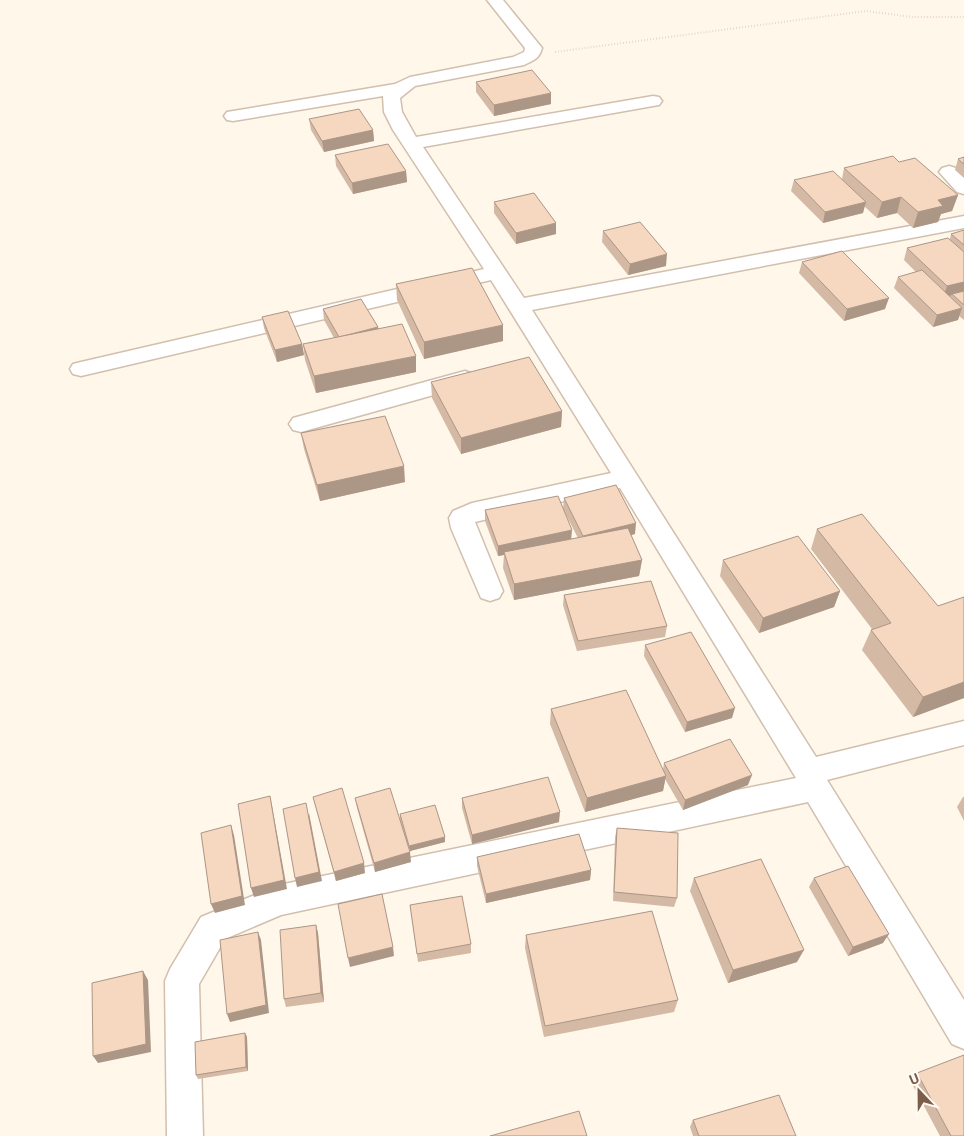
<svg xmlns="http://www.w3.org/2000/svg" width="964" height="1136" font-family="Roboto,sans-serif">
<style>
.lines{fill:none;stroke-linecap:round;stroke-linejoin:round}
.street-casing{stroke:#d2bfae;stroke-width:3}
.path{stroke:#dcbaa2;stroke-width:2;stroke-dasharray:0.5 2.5;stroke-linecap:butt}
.street{fill:#fff;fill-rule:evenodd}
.wall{fill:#d4b9a5}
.shaded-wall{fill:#ac9686}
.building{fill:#f6d7c0;stroke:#ac9686}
</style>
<rect width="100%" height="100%" fill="#fef7ea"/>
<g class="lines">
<defs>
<g id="street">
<path d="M487 0H503L542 48C539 59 534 60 524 65L415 86 400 98 402 112 416 137 653 96 659 97 662 101 659 105 653 106 423 147 524 298 964 216V228L532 310 816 757 964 721V745L827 780 964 1000V1049L952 1044 808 802 281 915 225 939 199 984 203 1136H167L165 981 170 969 201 917 279 885 796 778 620 488 475 522 503 591 499 598 490 601 481 598 451 528 449 518 453 511 472 503 611 473 491 280 81 376 73 374 70 369 73 364 81 362 484 269 393 130 384 112 383 96 233 121 227 120 224 116 227 112 395 84 410 77 513 57 524 52 525 48Z"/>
<polygon points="949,166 956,168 964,177 964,194 957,192 939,172 942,168"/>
<polygon points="465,371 473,374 476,379 473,384 301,432 293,430 289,424 293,418"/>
</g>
</defs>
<use href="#street" class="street-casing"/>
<polyline class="path" points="555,52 866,11 912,17 964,17"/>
<use href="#street" class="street"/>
</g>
<g class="wall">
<polygon points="476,82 551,104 494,116 476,92"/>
<polygon points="309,119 373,130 374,141 324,152 311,130"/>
<polygon points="335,155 406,171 407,182 353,194 336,166"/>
<polygon points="964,157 964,178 955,170 958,159"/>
<polygon points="899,162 958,195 952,211 941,214 938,222 913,228 897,213 877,218 864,206 863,213 823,223 791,191 794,180 842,179 844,168"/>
<polygon points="494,202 556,234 516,244 494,213"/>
<polygon points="964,230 964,320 959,316 958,320 933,327 894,288 898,277 916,272 904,260 907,248 950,239 951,234"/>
<polygon points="603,231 666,266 628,275 602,242"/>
<polygon points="802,262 885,309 844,321 799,273"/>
<polygon points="396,284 503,341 424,359 397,300"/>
<polygon points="323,309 378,327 379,329 416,372 316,393 305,360 303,344 334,338 324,320"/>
<polygon points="262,317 302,344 304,355 277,362 264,328"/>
<polygon points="431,382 562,411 561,427 461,454 432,398"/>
<polygon points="301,433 405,482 320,501 304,449"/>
<polygon points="564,498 635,534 631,535 642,560 639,576 514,600 503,568 504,555 498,556 485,521 485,510 571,539 578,538 563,509"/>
<polygon points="817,529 938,606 964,597 964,698 913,717 862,650 871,630 872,629 811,549"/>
<polygon points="723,560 840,591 834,607 759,633 720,576"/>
<polygon points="564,595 667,626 665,637 577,651 563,605"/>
<polygon points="645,645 732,718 685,732 644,656"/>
<polygon points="551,709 663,770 664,763 748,785 683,810 665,779 663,791 585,812 550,724"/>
<polygon points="313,797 365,873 336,881"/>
<polygon points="963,797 964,797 964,821 957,807"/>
<polygon points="355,798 411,862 375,872 357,808"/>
<polygon points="462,798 559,822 472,844 462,808"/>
<polygon points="400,814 445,837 445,842 410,851 400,819"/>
<polygon points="617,828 677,898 674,907 613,901 615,837"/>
<polygon points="477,857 591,870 590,880 486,903 477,866"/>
<polygon points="694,878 797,962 728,983 690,891"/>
<polygon points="814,878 883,943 848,956 809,887"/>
<polygon points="410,905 471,944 471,953 418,962"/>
<polygon points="316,925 318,933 324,1002 286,1007 284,999"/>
<polygon points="526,935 678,1000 674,1012 544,1037 525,948"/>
<polygon points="245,1033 247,1037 248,1071 198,1079 196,1075"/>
<polygon points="917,1073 964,1136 940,1136 910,1080"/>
<polygon points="693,1120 796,1136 693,1136 690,1127"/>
</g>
<g class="shaded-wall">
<polygon points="551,93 551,104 494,116 494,105"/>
<polygon points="373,130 374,141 324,152 322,141"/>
<polygon points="406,171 407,182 353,194 352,183"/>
<polygon points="958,195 952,211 941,214 938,222 913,228 918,212 938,200"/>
<polygon points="901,197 897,213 877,218 882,202"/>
<polygon points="866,202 863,213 823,223 825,212"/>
<polygon points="556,223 556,234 516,244 516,233"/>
<polygon points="667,254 666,266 628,275 630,264"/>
<polygon points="964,282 964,292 952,294 952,295 943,298 947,286"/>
<polygon points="889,298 885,309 844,321 847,309"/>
<polygon points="962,308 958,320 933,327 937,315"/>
<polygon points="503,325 503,341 424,359 424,342"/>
<polygon points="378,327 379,338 339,338"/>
<polygon points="302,344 304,355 277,362 275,350"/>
<polygon points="416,356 416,372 316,393 314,376"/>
<polygon points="562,411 561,427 461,454 461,438"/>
<polygon points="404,466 405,482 320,501 317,485"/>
<polygon points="636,523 635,534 582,547 583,536"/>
<polygon points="572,530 571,541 504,552 504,555 498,556 498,546"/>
<polygon points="642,560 639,576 514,600 514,584"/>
<polygon points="840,591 834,607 759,633 763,618"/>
<polygon points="964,682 964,698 913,717 923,697"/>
<polygon points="735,708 732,718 685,732 687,722"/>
<polygon points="752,775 748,785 683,810 685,800"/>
<polygon points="666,776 663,791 585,812 587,798"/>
<polygon points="270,796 272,806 287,889 254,897 251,888"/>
<polygon points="560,812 559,822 472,844 472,835"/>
<polygon points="309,813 322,881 297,887 295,878"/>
<polygon points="231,825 234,835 245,905 215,913 211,904"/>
<polygon points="445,837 445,842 410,851 409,846"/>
<polygon points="410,852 411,862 375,872 374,863"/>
<polygon points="364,863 365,873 336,881 334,872"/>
<polygon points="591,870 590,880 486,903 486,894"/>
<polygon points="316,925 318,933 324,1002 321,993"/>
<polygon points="258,932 261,940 269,1013 230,1022 227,1014"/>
<polygon points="889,934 883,943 848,956 853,947"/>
<polygon points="393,947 394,956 350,967 348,958"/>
<polygon points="804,950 797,962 728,983 733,970"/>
<polygon points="143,971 148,980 151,1052 98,1063 93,1056"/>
<polygon points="245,1033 247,1037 248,1071 246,1067"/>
</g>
<g class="building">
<polygon points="532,70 551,93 494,105 476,82"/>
<polygon points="359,109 373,130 322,141 309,119"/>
<polygon points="388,144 406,171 352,183 335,155"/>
<polygon points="893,156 899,162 915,158 958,195 938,200 943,206 918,212 901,197 882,202 844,168"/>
<polygon points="964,157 964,164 958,159"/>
<polygon points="833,171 866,202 825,212 794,180"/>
<polygon points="534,193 556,223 516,233 494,202"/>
<polygon points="640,222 667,254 630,264 603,231"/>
<polygon points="964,230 964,245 951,234"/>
<polygon points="948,238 964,252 964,282 947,286 907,248"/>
<polygon points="842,251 889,298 847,309 802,262"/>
<polygon points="472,268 503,325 424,342 396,284"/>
<polygon points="922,270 962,308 937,315 898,277"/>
<polygon points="964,291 964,305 952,294"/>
<polygon points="361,299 378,327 351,334 339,337 323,309"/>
<polygon points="288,311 302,344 275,350 262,317"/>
<polygon points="402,324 416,356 314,376 303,344"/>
<polygon points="529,357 562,411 461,438 431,382"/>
<polygon points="385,416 404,466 317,485 301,433"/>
<polygon points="616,485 636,523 583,536 564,498"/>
<polygon points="558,496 572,530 498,546 485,510"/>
<polygon points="862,514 938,606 964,597 964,682 923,697 871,630 891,623 817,529"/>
<polygon points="628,528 642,560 514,584 504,552"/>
<polygon points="798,536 840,591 763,618 723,560"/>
<polygon points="651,581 667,626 578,641 564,595"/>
<polygon points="691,632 735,708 687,722 645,645"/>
<polygon points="626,690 666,776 587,798 551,709"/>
<polygon points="730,739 752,775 685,800 664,763"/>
<polygon points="548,777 560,812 472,835 462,798"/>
<polygon points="342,788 364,863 334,872 313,797"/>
<polygon points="390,788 410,852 374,863 355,798"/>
<polygon points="270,796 284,880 251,888 238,804"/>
<polygon points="306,803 319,872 295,878 283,809"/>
<polygon points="435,805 445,837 409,846 400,814"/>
<polygon points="231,825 242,896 211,904 201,833"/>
<polygon points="617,828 678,833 677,898 614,892"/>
<polygon points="579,834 591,870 486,894 477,857"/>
<polygon points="761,859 804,950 733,970 694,878"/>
<polygon points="848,866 889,934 853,947 814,878"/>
<polygon points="382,894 393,947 348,958 338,904"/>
<polygon points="462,896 471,944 417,954 410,905"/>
<polygon points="652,911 678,1000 545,1026 526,935"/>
<polygon points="316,925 321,993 284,999 280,930"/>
<polygon points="258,932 266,1005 227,1014 220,940"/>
<polygon points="143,971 146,1044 93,1056 92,983"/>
<polygon points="245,1033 246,1067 196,1075 195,1042"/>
<polygon points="964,1055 964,1136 951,1136 917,1073"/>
<polygon points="779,1095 796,1136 699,1136 693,1120"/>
<polygon points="579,1111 587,1136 490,1136"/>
</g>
<g transform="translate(919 1091) rotate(338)" stroke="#fffaf2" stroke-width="4" paint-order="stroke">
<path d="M0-4L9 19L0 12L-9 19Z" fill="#7c5d4a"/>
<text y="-8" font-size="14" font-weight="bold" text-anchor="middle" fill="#7c5d4a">U</text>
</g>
</svg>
